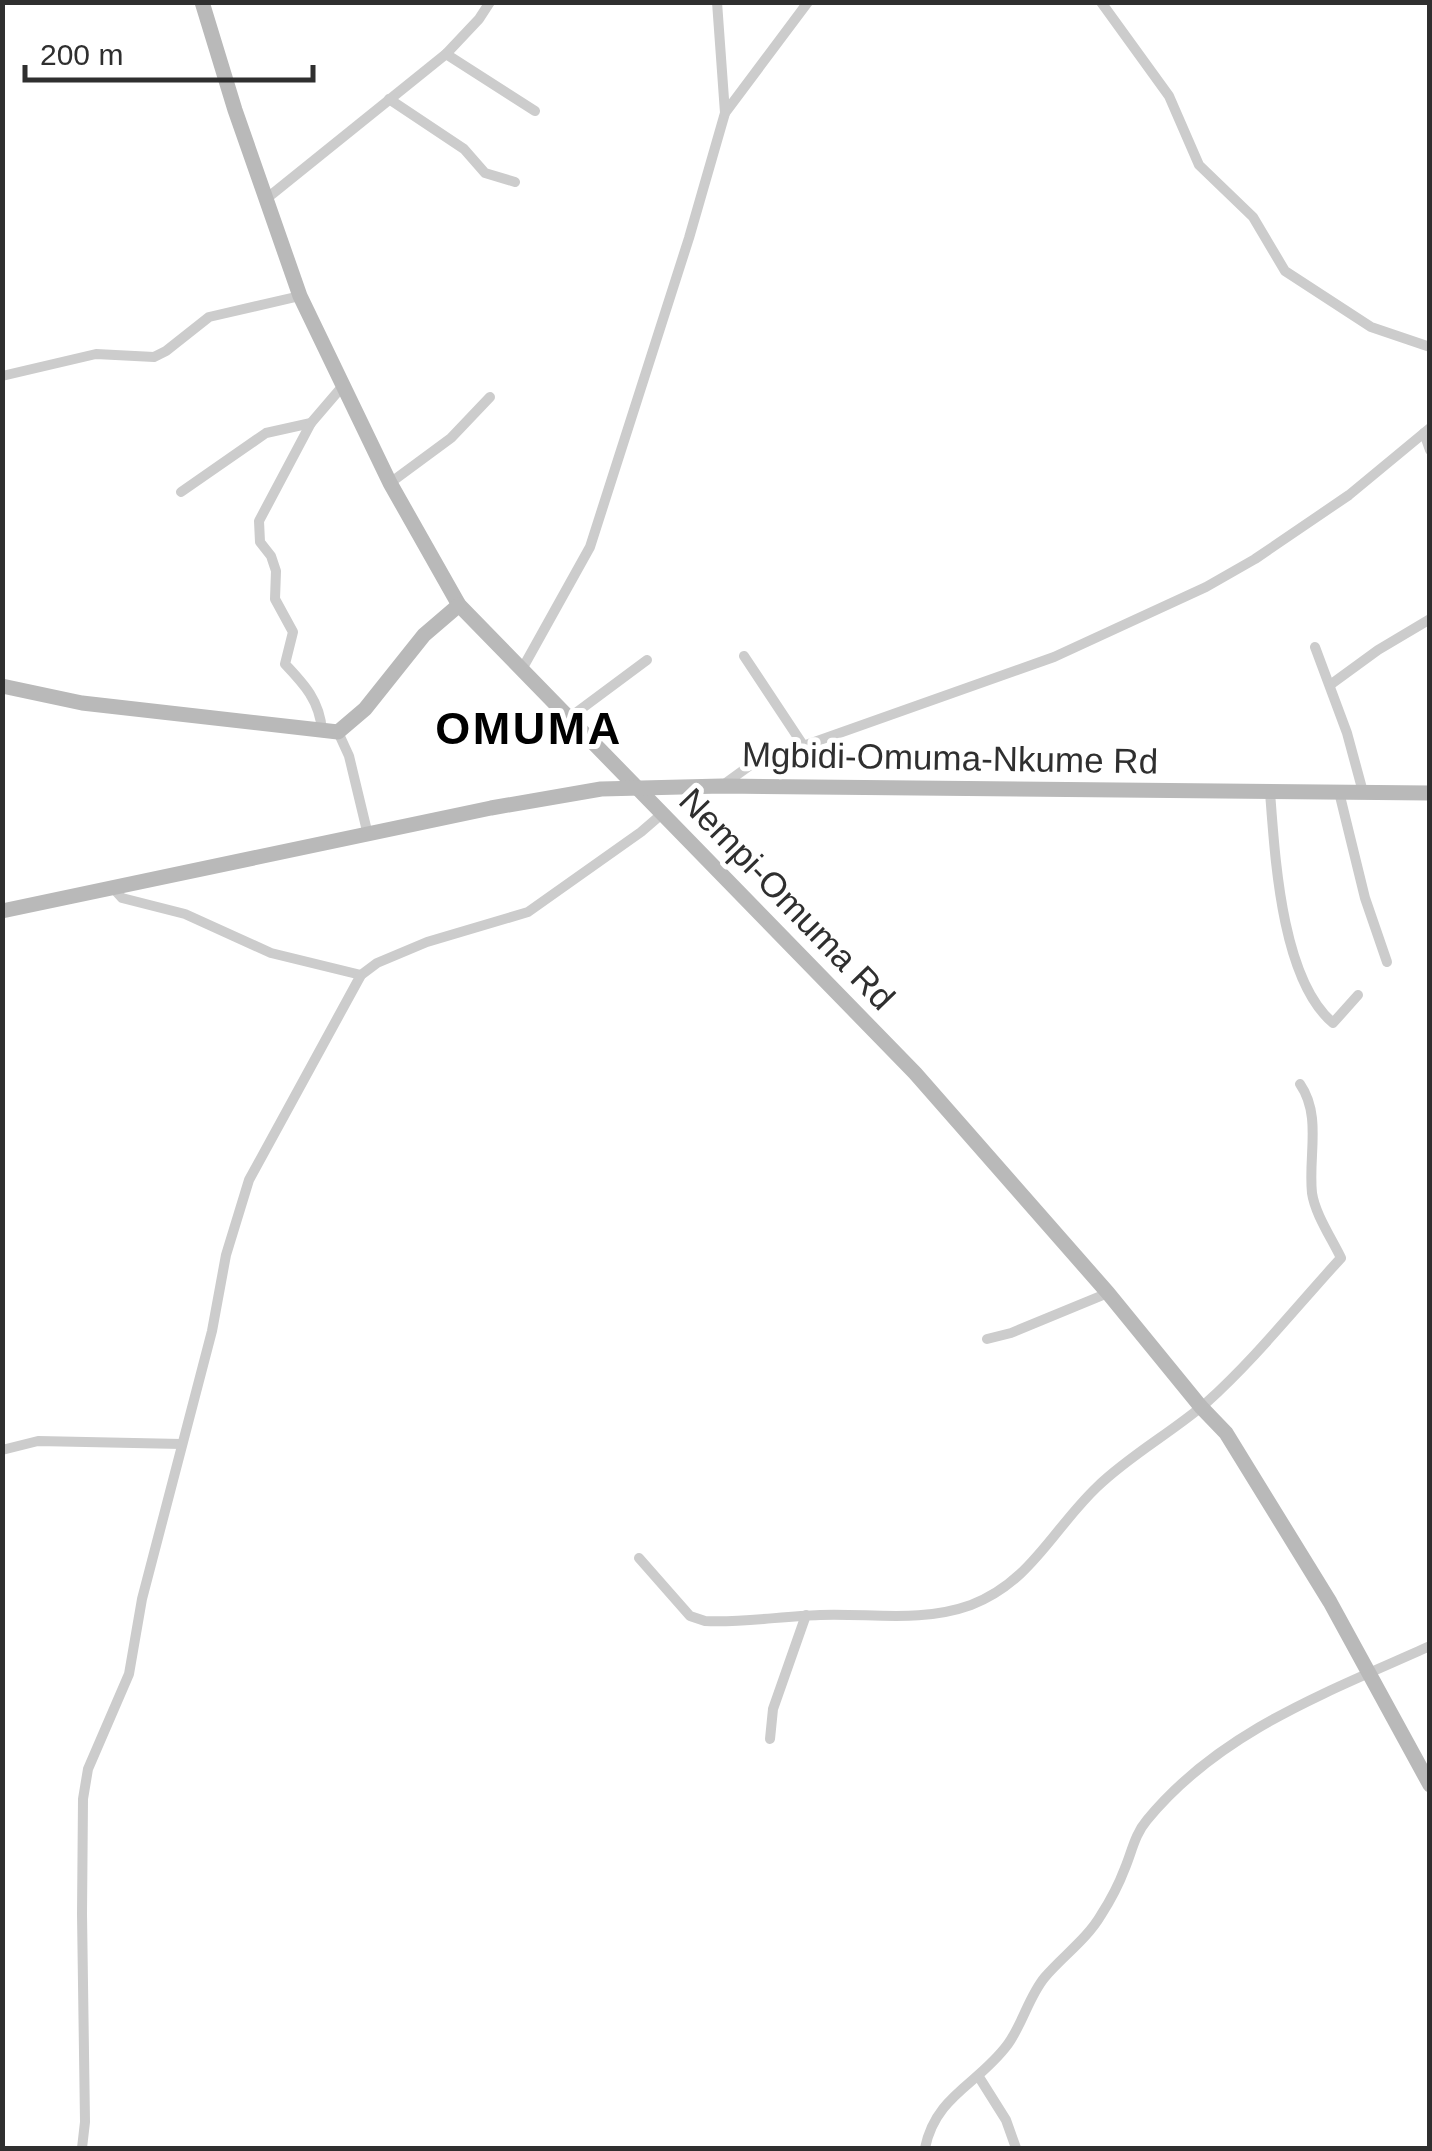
<svg xmlns="http://www.w3.org/2000/svg" width="1432" height="2151" font-family="Helvetica,sans-serif">
<style>
.lines{fill:none;stroke-linecap:round;stroke-linejoin:round}
.street{stroke:#ccc;stroke-width:10}
.secondary{stroke:#b9b9b9;stroke-width:15}
.labels{text-anchor:middle;stroke-width:10;stroke-linejoin:round;paint-order:stroke}
.street-label{font-size:35px;fill:#2f2f2f;stroke:#fff}
.district-label{font-size:45px;font-weight:bold;letter-spacing:2.5px;fill:#000;stroke:#fff}
</style>
<rect width="100%" height="100%" fill="#fff"/>
<g class="lines">
<g class="street">
<polyline points="1101,2 1169,96 1199,165 1253,217 1285,271 1371,327 1430,347"/>
<polyline points="446,54 535,111"/>
<polyline points="389,99 464,149 485,173 515,182"/>
<polyline points="725,113 808,2"/>
<polyline points="266,199 446,54 479,19 490,2"/>
<polyline points="2,376 96,354 154,357 166,351 209,317 300,296"/>
<polyline points="1424,433 1430,450"/>
<polyline points="390,483 451,438 490,397"/>
<polyline points="181,492 266,433 311,423"/>
<polyline points="1315,647 1347,733 1363,792"/>
<polyline points="744,656 803,745"/>
<polyline points="521,671 590,547 689,238 725,113 717,2"/>
<polyline points="1330,685 1378,650 1430,619"/>
<polyline points="569,718 647,660"/>
<path d="M322 731C320 701 304 684 285 664L293 632 275 599 276 571 271 556 260 542 259 521 311 423 341 388"/>
<polyline points="338,732 349,756 368,835"/>
<polyline points="723,785 752,764 1054,657 1206,587 1255,559 1349,495 1430,428"/>
<path d="M1270 792C1275 856 1281 979 1333 1023L1358 995"/>
<polyline points="1339,792 1365,898 1387,962"/>
<polyline points="113,888 122,898 185,914 271,953 361,975"/>
<polyline points="987,1339 1011,1333 1108,1293"/>
<polyline points="2,1450 38,1441 182,1444"/>
<path d="M639 1558 690 1616 705 1621C743 1623 782 1616 820 1615 871 1613 921 1623 971 1605 1031 1582 1052 1530 1097 1487 1130 1455 1171 1433 1206 1403 1255 1359 1296 1307 1341 1258 1332 1239 1315 1214 1312 1193 1308 1156 1322 1116 1300 1084"/>
<polyline points="770,1739 773,1709 806,1615"/>
<polyline points="979,2077 1006,2120 1016,2148"/>
<polyline points="82,2148 85,2122 82,1914 83,1799 88,1769 129,1674 142,1599 212,1331 226,1255 249,1180 361,975 377,963 427,942 528,912 641,832 663,813"/>
<path d="M925 2148C936 2095 978 2085 1008 2044 1023 2023 1029 1996 1045 1977 1063 1956 1087 1939 1101 1915 1110 1901 1119 1884 1125 1868 1132 1851 1135 1834 1147 1820 1220 1731 1328 1692 1430 1646"/>
</g>
<g class="secondary">
<polyline points="202,2 235,110 300,296 390,483 459,605 915,1073 1108,1293 1201,1407 1226,1433 1330,1602 1430,1785"/>
<polyline points="2,686 82,703 338,732 365,709 424,635 459,605"/>
<polyline points="2,911 491,808 601,789 722,786 1430,793"/>
</g>
</g>
<g class="labels">
<g class="street-label">
<text transform="translate(950 758) rotate(1)" y="12">Mgbidi-Omuma-Nkume Rd</text>
<text transform="translate(787 899) rotate(46)" y="12">Nempi-Omuma Rd</text>
</g>
<g class="district-label">
<text x="529" y="744">OMUMA</text>
</g>
</g>
<rect width="1432" height="2151" fill="none" stroke="#2f2f2f" stroke-width="10"/>
<path d="M25 65v15h288v-15" fill="none" stroke="#2f2f2f" stroke-width="5"/>
<text x="40" y="65" font-size="30" fill="#2f2f2f" stroke="#ffffff" stroke-width="8" paint-order="stroke">200 m</text>
</svg>
